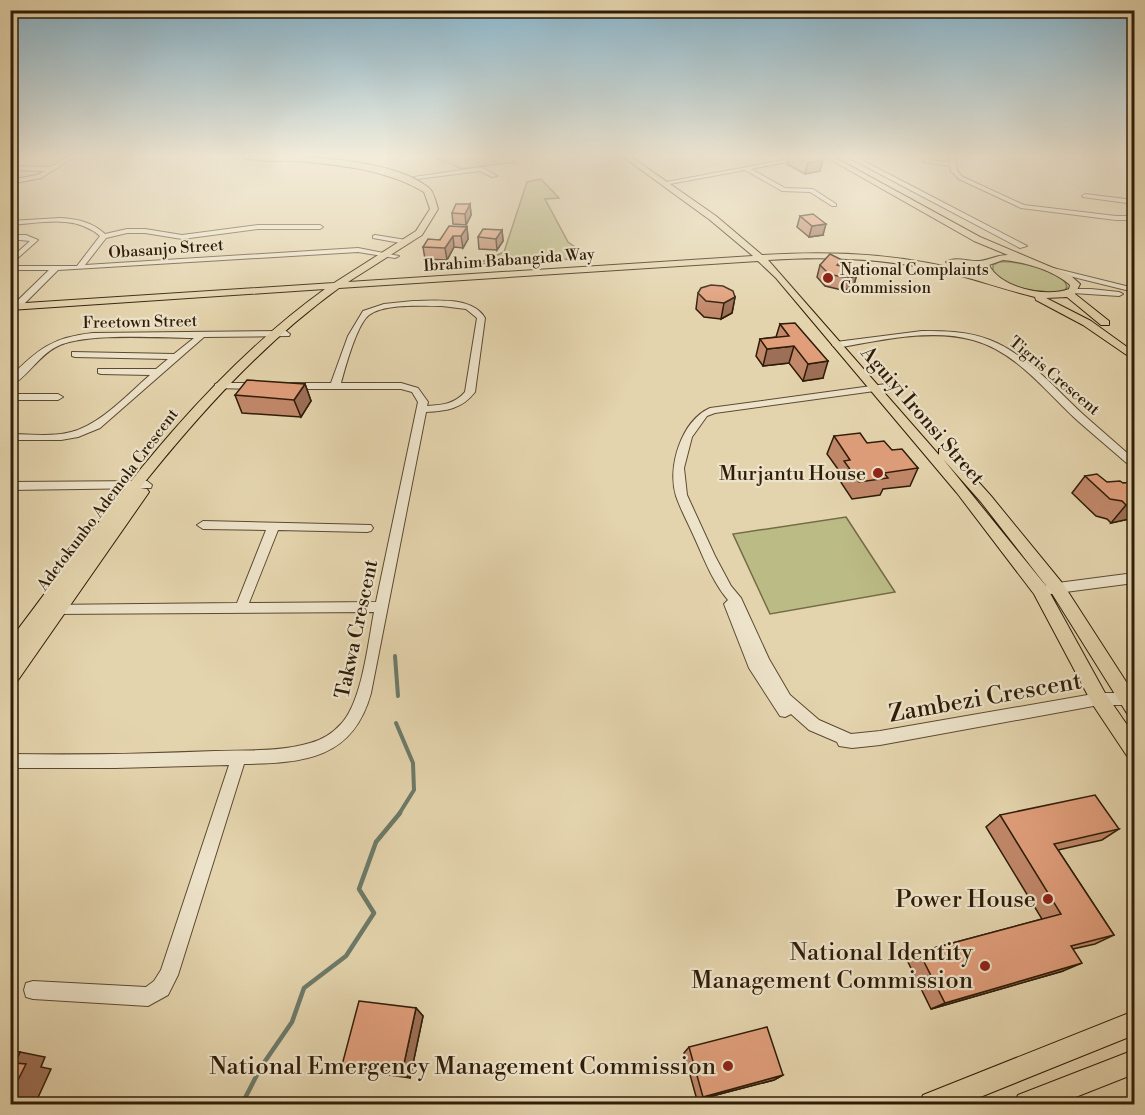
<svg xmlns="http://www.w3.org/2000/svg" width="1145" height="1115" font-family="'Libre Bodoni',serif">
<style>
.green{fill:#bbbb85;stroke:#746c46;stroke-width:1.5}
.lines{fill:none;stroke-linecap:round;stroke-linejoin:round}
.stream-far1{stroke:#6c7a69;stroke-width:4}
.stream{stroke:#6c7a69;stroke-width:4.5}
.minor-casing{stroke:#5c4a31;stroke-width:2}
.major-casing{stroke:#2e1c08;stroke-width:2}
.minor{fill:#ede3ca;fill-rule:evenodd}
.major{fill:#e4d4ad;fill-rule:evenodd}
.wall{fill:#c1886a;stroke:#2e1c08;stroke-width:1.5}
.shaded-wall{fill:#9d6f56;stroke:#2e1c08;stroke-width:1.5}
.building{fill:#e09e7b;stroke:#2e1c08;stroke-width:1.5}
.poi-dot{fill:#8f2418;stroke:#ede3ca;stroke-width:2}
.labels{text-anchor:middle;stroke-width:4.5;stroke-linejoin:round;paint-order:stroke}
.far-street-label{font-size:16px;fill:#2e1c08;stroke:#ede3ca}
.far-poi-label{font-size:16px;fill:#2e1c08;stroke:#ede3ca;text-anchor:start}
.street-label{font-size:20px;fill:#2e1c08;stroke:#ede3ca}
.poi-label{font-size:20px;fill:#2e1c08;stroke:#ede3ca;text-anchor:end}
.near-street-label{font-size:24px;fill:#2e1c08;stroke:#ede3ca}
.near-poi-label{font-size:24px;fill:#2e1c08;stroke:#ede3ca;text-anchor:end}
</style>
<rect width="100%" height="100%" fill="#e4d4ad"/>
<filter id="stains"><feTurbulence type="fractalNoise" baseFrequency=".00333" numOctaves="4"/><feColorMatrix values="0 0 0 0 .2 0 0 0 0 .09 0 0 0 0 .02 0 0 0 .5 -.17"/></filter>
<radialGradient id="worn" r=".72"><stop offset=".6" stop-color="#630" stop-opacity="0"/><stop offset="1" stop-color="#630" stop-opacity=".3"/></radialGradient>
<g class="green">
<polygon points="432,156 510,156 516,162 462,169"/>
<polygon points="541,179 559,198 545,199 568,242 591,258 477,264 504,252 527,182"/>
<path d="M999 262C1016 261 1063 269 1067 287L1065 290C1044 297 1008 288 993 271V265Z"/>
<polygon points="846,517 895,592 770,614 733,534"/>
</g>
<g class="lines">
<g class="stream-far1">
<polyline points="395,656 398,696"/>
<polyline points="396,723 413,763 414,790 399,814"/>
</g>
<polyline class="stream" points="242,1104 261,1067 292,1022 304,988 346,956 374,913 359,889 376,842 400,813"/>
<defs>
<g id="minor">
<polygon points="69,156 76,156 41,178 10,184 10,180 37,175 45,171 10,170 10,166 51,167"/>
<polygon points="805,156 818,156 751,169 785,188 813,189 836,204 836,206 832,206 810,192 782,191 745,170 664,185 661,183"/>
<polygon points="846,156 854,156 1027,246 1020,248"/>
<polygon points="949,156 955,156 957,171 963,177 1024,205 1116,216 1134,216 1134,220 1116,220 1021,208 959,179 951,171 950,166 923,162 926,160 950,162"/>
<polygon points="481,167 497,176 492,177 480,171 417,179 414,177"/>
<polygon points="1085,194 1134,200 1134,204 1083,197 1082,196"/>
<path d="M60 218C78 219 92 222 105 234L127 229H145L182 235 258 225H320L323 227 320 229H258L182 239 145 233H127L106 238 85 265 358 248 399 256 395 258 358 252 58 270 19 309H13V305L49 270H10V266H77L100 236C75 214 41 223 10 225V221Z"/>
<polygon points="10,235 26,235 38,240 10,265 10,259 30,241 10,239"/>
<polygon points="375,235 406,240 410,242 406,244 373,238 373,236"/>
<polygon points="1045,266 1134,288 1134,292 1045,270"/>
<polygon points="1070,289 1091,289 1119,292 1123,294 1119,296 1073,293 1070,293"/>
<path d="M413 301C435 301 472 296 485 318L475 392C462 409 446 411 426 412L371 693C353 759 304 763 244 764L178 975 168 995 148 1006 33 999 26 997 24 990 26 983 33 981 146 987 154 981 161 970 229 765 115 768H10V754C79 755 147 754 215 751 247 750 280 752 310 743 322 740 333 733 341 724 362 702 368 643 374 612L52 614 47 613 46 609 47 605 237 603 266 530 203 529 197 525 203 521 371 525 373 528 371 531 367 532 278 530 249 603 376 602 418 402 412 392 401 389H291L286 386 291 383H331L348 336 363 311 384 304ZM442 306 466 309 477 318 465 392C455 404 442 405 427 406L428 402 418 388 401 383H341C345 368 357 324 369 315 384 303 424 306 442 306Z"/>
<path d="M286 331 290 334 289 336 204 337 100 428 78 437 61 440H10V434C30 434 53 437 71 432 100 425 128 394 150 375L101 374 98 373V369H156L168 359 75 357 72 356V352L174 354 194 338C160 338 84 332 56 347 38 356 27 378 10 386V377C38 349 53 337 93 333Z"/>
<path d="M922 331C945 331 968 331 990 340 1028 355 1056 390 1086 417 1102 431 1118 445 1134 459V467L1130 466C1113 451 1095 436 1078 421 1046 392 1017 352 973 340 930 328 879 341 836 348L832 345 836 342Z"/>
<polygon points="218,383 256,383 261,386 256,389 215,388 215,384"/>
<path d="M886 384 889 385V389L715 413 707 416 692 437 684 468 687 495 715 556 731 586 741 598 769 659 790 695 819 720 851 734 880 731 1099 693H1127L1132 695 1134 699 1132 703 1127 705H1099L880 745 852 748 839 746 837 742 809 730 791 714 785 717 780 716 749 668 724 604 728 600C711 580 702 553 691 530 686 519 680 508 676 496 667 468 681 421 710 408Z"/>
<polygon points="10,394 58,394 63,397 58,400 10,400"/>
<polygon points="147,481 152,485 151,488 10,490 10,482"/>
<polygon points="1134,573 1134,583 1050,594 1046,592 1044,589 1046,586 1050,584"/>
</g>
<g id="major">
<path d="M241 156C289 156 391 156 429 188 434 192 436 203 438 209L422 235 348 282 753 256 710 220 622 156H630L716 216 762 255C845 250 907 255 987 276L981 267 951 265 946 262C955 256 969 262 980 261 989 260 997 255 1008 255L974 241 824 156H832L980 237 1070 275 1080 284 1075 294 1109 321V325H1101L1067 297 1046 298 1091 321 1134 352V360L1083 325 1036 300 1035 297C1002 289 970 277 937 270 880 258 825 256 768 260L939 455V449H949L991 496 1063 584 1134 694V717L1128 715 1051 592 981 502 943 459 1046 586 1105 693 1134 735V759L1127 756 1093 705 1034 594 957 493 776 278 758 261 339 288C262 344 199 414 140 488L147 489 149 492 147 495 16 683 10 685V664L13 660 10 661V640C105 514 196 382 325 289L10 310V304L334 283 416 231 430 209 424 192C385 169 340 165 295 161 279 160 254 163 241 156ZM1003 260C1025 262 1053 270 1070 285L1069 289C1046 298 1000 288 989 265Z"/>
<polygon points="1134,1011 1134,1035 963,1104 919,1104 923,1095"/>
<polygon points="1134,1050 1134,1074 1058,1104 1014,1104 1018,1095"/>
</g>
</defs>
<use href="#minor" class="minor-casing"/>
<use href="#major" class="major-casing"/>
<use href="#minor" class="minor"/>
<use href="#major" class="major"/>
</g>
<g class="wall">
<polygon points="789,156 814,156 820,171 805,174 787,164"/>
<polygon points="470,204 471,215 466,225 453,224 452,213"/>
<polygon points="800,216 823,235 809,237 797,227"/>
<polygon points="467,227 468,239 463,248 454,247 447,260 425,259 423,247"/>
<polygon points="502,230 503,241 497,250 479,249 478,237"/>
<polygon points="820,265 840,266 857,273 854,285 850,289 842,290 825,286 817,277"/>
<polygon points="698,293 735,297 732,313 721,319 704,317 696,309"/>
<polygon points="780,324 823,378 803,381 789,363 763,366 756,356 760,339 776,337"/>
<polygon points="305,384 311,401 301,417 242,413 235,395"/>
<polygon points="834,436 867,443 892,450 918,468 910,486 883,489 880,495 852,499 838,478 840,472 827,454"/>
<polygon points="1085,476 1107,482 1123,483 1134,482 1134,518 1111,523 1107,519 1096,516 1072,493"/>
<polygon points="1000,815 1119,829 1102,840 1058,850 1114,935 1095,944 1073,949 1063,971 931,1009 907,960 919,952 1042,919 986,827"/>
<polygon points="416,1008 423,1016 410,1078 353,1070 342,1065"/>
<polygon points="689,1047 783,1075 774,1080 697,1100 684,1053"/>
</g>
<g class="shaded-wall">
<polygon points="823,160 820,171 805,174 808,163"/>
<polygon points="470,204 471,215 466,225 465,214"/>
<polygon points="826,224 823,235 809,237 812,226"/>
<polygon points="467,227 468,239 463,248 461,236"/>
<polygon points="502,230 503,241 497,250 496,239"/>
<polygon points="453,236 454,247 447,260 445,248"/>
<polygon points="857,273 854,285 850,289 842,290 846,278"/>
<polygon points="735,297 732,313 721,319 724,303"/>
<polygon points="794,346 789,363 763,366 767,349"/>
<polygon points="828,361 823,378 803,381 808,364"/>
<polygon points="305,384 311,401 301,417 294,400"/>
<polygon points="1134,504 1134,518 1111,523 1126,505"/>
<polygon points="1082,963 1063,971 931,1009 945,1003"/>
<polygon points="416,1008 423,1016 410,1078 402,1073"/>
<polygon points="20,1052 45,1057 41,1067 51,1069 35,1104 10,1104 10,1096 15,1063"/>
<polygon points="783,1075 774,1080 697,1100 703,1097"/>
</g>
<g class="building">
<polygon points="793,156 814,156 823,160 808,163"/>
<polygon points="456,204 470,204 465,214 452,213"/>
<polygon points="813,214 826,224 812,226 800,216"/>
<polygon points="449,226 467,227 461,236 453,236 445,248 423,247 428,239 440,240"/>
<polygon points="483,229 502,230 496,239 478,237"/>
<polygon points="830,254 842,260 837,265 852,269 857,273 854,277 846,278 829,274 820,265"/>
<polygon points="711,285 723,286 733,291 735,297 724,303 706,301 698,293 701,288"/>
<polygon points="795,323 828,361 808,364 794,346 767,349 760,339 789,336 780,324"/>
<polygon points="247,380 305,384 294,400 235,395"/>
<polygon points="860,433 867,443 884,441 892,450 902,449 918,468 884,473 888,478 859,482 844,461 850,460 834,436"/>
<polygon points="1097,474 1107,482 1120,481 1123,483 1134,482 1134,504 1126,505 1122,501 1110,499 1085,476"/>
<polygon points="1095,795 1119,829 1054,844 1114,935 1071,946 1082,963 945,1003 919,952 1061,914 1000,815"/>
<polygon points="359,1001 416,1008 402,1073 342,1065"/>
<polygon points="767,1027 783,1075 703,1097 689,1047"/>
<polygon points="10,1051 20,1052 15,1063 26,1064 10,1096"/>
</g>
<linearGradient id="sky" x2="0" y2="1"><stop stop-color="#87b6cf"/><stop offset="0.5" stop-color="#f3ecda"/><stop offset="1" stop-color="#f3ecda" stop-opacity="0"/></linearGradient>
<rect width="1145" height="312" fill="url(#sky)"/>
<g class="poi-dot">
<circle cx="828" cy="278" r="6"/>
<circle cx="878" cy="473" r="6"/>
<circle cx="1048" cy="899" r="6"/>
<circle cx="985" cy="966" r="6"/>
<circle cx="728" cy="1066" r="6"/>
</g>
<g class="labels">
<g class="far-street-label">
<text transform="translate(166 248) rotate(-4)" y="6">Obasanjo Street</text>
<text transform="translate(509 259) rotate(-4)" y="6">Ibrahim Babangida Way</text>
<text transform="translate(140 321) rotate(-1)" y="6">Freetown Street</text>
<text transform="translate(1055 375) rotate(40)" y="6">Tigris Crescent</text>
<text transform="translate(107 499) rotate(-53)" y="6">Adetokunbo Ademola Crescent</text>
</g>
<g class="far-poi-label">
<text x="840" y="275">National Complaints<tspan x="840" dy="18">Commission</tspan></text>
</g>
<g class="street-label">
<text transform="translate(923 415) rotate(49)" y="7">Aguiyi Ironsi Street</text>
<text transform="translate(356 629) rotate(-78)" y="7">Takwa Crescent</text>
</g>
<g class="poi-label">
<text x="866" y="480">Murjantu House</text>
</g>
<g class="near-street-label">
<text transform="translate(985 697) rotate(-10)" y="8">Zambezi Crescent</text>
</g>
<g class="near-poi-label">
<text x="1036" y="907">Power House</text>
<text x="973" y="960">National Identity<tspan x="973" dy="28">Management Commission</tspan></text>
<text x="716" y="1074">National Emergency Management Commission</text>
</g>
</g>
<rect width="1145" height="1115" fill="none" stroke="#e4d4ad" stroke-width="36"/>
<rect x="12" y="12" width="1121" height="1091" fill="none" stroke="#2e1c08" stroke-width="3"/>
<rect x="18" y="18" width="1109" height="1079" fill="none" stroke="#2e1c08" stroke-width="1.5"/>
<rect width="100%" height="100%" filter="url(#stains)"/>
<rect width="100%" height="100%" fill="url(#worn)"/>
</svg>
